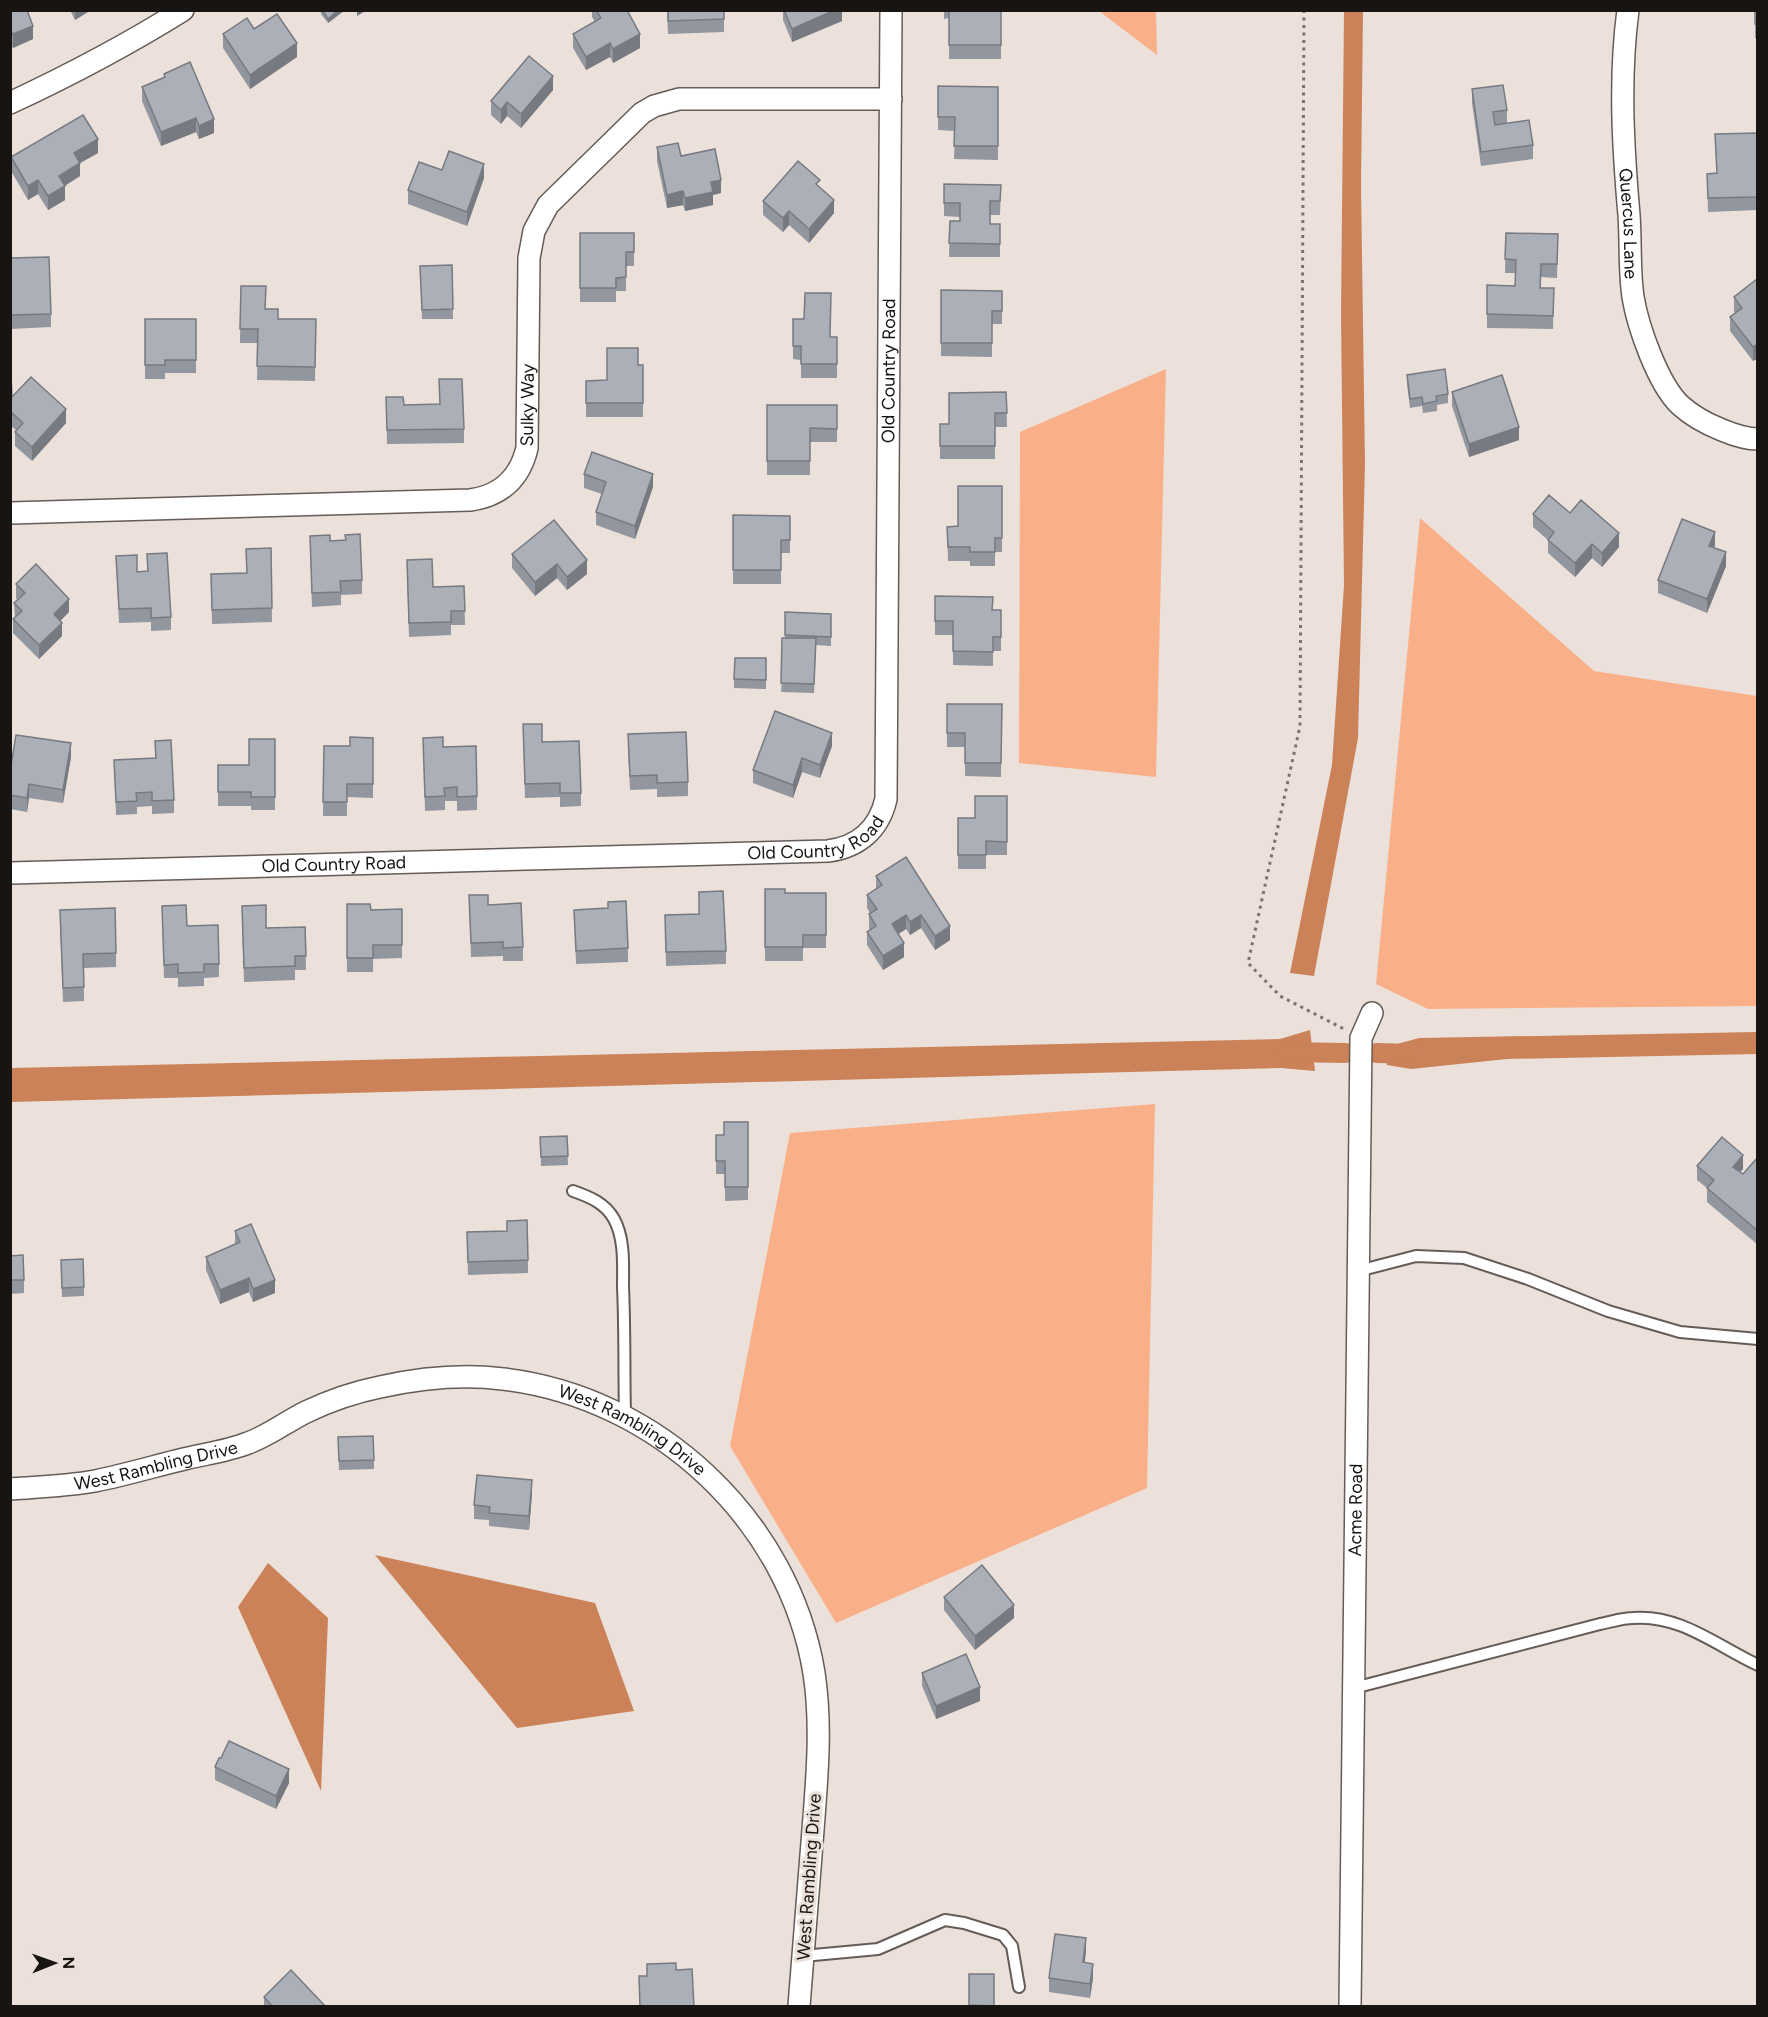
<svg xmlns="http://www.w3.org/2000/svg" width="1768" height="2017" font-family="Figtree,sans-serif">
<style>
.green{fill:#f9b089}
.water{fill:#cb8259}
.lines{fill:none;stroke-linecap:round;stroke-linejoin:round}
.canal{stroke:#cb8259;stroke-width:20}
.lane-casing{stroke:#655c57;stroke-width:14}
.street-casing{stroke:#655c57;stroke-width:24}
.path{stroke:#79726e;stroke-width:3;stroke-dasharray:3 4.5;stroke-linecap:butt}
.lane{stroke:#fff;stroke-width:10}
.street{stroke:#fff;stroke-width:21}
.wall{fill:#92969e}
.shaded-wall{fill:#777a81}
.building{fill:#aaafb8;stroke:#777a81;stroke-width:1.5}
.labels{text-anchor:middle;stroke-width:6;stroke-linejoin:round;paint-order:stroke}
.street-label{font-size:18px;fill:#181412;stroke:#ebe0da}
</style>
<rect width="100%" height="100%" fill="#ebe0da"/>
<g class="green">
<polygon points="1099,11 1156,11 1157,55"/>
<polygon points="1166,369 1156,777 1019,763 1020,432"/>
<polygon points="1420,518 1594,671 1757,696 1757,1006 1428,1009 1376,984"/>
<polygon points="1155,1104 1147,1488 836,1623 730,1446 790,1133"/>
</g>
<g class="water">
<polygon points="1344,11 1363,11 1361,185 1365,464 1358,738 1314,976 1290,973 1332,765 1344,585 1341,314"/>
<polygon points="1310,1030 1315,1071 1281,1068 11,1102 11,1068 1280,1039"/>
<polygon points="1758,1032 1757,1054 1507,1059 1411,1069 1387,1065 1386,1047 1419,1038"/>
<polygon points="375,1555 595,1603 634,1711 517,1728"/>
<polygon points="268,1563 328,1618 321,1791 238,1607"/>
</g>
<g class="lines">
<g class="canal">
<polyline points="1285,1052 1346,1053"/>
<polyline points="1376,1053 1413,1054"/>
</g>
<defs>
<g id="lane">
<path d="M573 1191C590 1197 605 1203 614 1219 625 1239 623 1266 623 1287 625 1330 624 1373 625 1416"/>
<polyline points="1358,1271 1416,1256 1464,1258 1528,1279 1608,1311 1680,1332 1758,1339"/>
<path d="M1354 1688 1600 1624C1611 1622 1622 1618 1633 1618 1680 1614 1717 1646 1758 1665"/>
<polyline points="803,1956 878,1949 945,1920 964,1923 1003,1935 1012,1946 1019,1987"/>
</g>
<g id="street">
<path id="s1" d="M1628 10C1619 78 1623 147 1629 215 1631 243 1629 270 1633 297 1638 327 1658 384 1680 405 1692 416 1707 424 1722 430 1734 435 1745 439 1758 439"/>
<path d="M10 103C70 75 127 45 183 10"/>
<path id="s2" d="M10 513 470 500C501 496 520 478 527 448L529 258 534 231 548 205 642 113 654 106 679 99H891"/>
<path id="s3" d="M10 873 828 851C859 847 879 829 886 799L891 10"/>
<path id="s4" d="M10 1489C39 1487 67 1486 95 1481 125 1475 155 1466 184 1459 205 1454 228 1451 248 1443 268 1436 286 1422 306 1412 329 1401 355 1392 380 1387 421 1378 462 1374 503 1379 657 1397 789 1520 814 1673 822 1725 817 1778 813 1830 808 1889 804 1948 799 2006"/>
<path id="s5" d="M1350 2006 1361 1038 1372 1013"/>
</g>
</defs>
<use href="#lane" class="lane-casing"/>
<use href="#street" class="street-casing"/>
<polyline class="path" points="1304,10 1300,726 1248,963 1280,996 1344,1029"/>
<use href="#lane" class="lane"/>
<use href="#street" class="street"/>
</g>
<g class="wall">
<polygon points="10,10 33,39 13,48 10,43"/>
<polygon points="70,10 91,10 75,20"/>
<polygon points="321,10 345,10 328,23 321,14"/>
<polygon points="592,10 627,10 640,48 613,63 610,57 586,70 573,48 573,34 595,22 592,17"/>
<polygon points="667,10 724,10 724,32 668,34"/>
<polygon points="783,10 842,10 842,21 792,42 783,20"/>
<polygon points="944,10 1001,10 1001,59 949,59 949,18 944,19"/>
<rect x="1755" y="10" width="3" height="28"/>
<polygon points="223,34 297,57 250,89 223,48"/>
<polygon points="164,74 214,133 199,139 196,132 161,146 142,101 142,87 164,78"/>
<polygon points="938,86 998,87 998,160 954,159 955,131 938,130"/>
<polygon points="1472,89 1507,110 1507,123 1533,145 1533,159 1481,166 1472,103"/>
<polygon points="553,90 521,128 507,116 501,124 491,115 491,101"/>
<polygon points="1758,133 1758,210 1708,212 1707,174 1716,173"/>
<polygon points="657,147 681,156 721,193 713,195 713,205 685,211 683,205 667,208 657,161"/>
<polygon points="98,153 80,163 80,176 65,186 65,200 48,210 38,194 28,200 11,171 11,157"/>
<polygon points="442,170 484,178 467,226 408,204 408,190"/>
<polygon points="944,184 1001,185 1000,215 990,215 990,224 1000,224 1000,257 949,257 950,221 960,221 960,217 944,216"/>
<polygon points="820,187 834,213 809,243 789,225 783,232 763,215 763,201"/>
<polygon points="580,233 634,233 634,266 626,266 626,291 616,291 616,302 580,302"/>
<polygon points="1506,233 1558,234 1557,278 1541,277 1540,288 1554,288 1553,329 1487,328 1487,285 1515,286 1516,273 1505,273"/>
<polygon points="10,258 51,314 51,327 10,329"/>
<polygon points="452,265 453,319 422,319 420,266"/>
<polygon points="1757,279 1758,358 1753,361 1730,331 1730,317 1735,313 1734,311 1734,297"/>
<polygon points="241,286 265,309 278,319 316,319 315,381 257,380 258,343 240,343"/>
<polygon points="941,290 1002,291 1002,324 992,324 992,357 941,356"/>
<polygon points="145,319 196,319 196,373 165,373 165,379 145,379"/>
<polygon points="793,319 830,337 837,337 837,378 801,378 801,360 793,359"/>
<polygon points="638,365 643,365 643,417 586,417 586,381 607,380"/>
<polygon points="1407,375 1448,394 1448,403 1437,405 1437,411 1423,413 1422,406 1410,408 1407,384"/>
<polygon points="10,376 11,376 12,397 66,423 32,461 15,446 15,432 16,430 10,425"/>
<polygon points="1006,392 1007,427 995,427 995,459 940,459 940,424 949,424"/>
<polygon points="1452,392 1519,440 1469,457 1452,406"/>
<polygon points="386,397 464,429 464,443 387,444"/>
<polygon points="767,405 837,405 837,442 810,442 810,475 767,475"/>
<polygon points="584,474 653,487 635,539 596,525 596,512 602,494 584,488"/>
<polygon points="1002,486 1002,552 995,552 995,566 970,566 970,561 948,561 947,527 958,526"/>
<polygon points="1570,513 1619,547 1602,567 1592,558 1575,577 1548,553 1548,540 1533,527 1533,514"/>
<polygon points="733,515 790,516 790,553 781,553 781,584 733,584"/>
<polygon points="554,520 587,574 567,590 557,578 535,596 512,568 512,554"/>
<polygon points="310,536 330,541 362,580 362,594 341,595 341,605 312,607"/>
<polygon points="1715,545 1714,548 1726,566 1707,613 1658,593 1658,580"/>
<polygon points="271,548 272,622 212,624 211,574 247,573"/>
<polygon points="147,554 171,617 171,630 151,631 151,622 119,623 116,556 137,572 147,571"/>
<polygon points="407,574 433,587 464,586 465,625 451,625 451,635 409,637"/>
<polygon points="16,584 69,612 60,621 62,636 39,659 13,633 13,619 15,617 14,603 18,600 16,598"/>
<polygon points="935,596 993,610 1001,610 1001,651 993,651 993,666 953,665 953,635 935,635"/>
<polygon points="785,612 831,614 831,646 816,645 814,693 781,692 785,638"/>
<polygon points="766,658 766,689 734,688 734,679"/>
<polygon points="947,704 1002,704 1001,777 965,776 965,747 947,747"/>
<polygon points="523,724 542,742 581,793 581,806 560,807 560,797 525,798"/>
<polygon points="373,738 373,798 347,797 347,816 323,816 324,746 350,746"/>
<polygon points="423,738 443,747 477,796 477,810 457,811 457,801 445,801 445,810 425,811"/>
<polygon points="275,739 275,810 251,810 251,806 218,806 218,765 249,765"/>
<polygon points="155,741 174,800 174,813 152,814 152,806 137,807 137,814 116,815 114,760 155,758"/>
<polygon points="832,746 820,778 802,772 793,798 753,783 753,770"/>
<polygon points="628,748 688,782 688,796 657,797 657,789 630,790"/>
<polygon points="71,757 63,803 29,798 27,812 10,809 10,772"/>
<polygon points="1007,796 1007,855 986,855 986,869 958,869 958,818 975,818"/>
<polygon points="876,876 950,940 935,950 921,928 910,935 906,929 898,934 904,957 883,970 867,945 867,932 870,930 869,928 869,914 870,913 867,908 867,895 876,889"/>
<polygon points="765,889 785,893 826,893 826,948 803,948 803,961 765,961"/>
<polygon points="469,895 488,905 523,947 523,961 503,961 503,956 471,957"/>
<polygon points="347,904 371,910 402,909 402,958 373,959 373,972 347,972"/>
<polygon points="162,906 187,926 219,964 219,977 204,978 204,986 178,987 178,978 164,978"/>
<polygon points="574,910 628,948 628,962 576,964"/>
<polygon points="699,914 726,951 726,964 666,966 665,915"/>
<polygon points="242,920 266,928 305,927 306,970 295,970 295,980 244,982"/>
<polygon points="60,923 116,953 116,967 84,968 84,1001 63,1002"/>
<polygon points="716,1135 748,1187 748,1200 725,1201 725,1174 716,1174"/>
<polygon points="567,1136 568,1165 541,1166 540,1137"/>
<polygon points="1758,1157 1758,1245 1707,1202 1707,1188 1697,1180 1697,1166 1743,1169 1740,1172 1743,1174"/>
<polygon points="507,1221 528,1260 528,1273 468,1275 467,1232 507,1231"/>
<polygon points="235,1231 275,1293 253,1302 249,1292 220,1304 206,1270 206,1257 235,1245"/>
<polygon points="10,1256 24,1280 24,1293 10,1294"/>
<polygon points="61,1260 84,1287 84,1296 62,1297"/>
<polygon points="338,1437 374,1460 374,1469 339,1470"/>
<polygon points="532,1494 529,1530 489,1526 489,1520 474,1519 474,1505"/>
<polygon points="944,1597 1014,1618 975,1650 944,1610"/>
<polygon points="922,1673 980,1701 936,1719 922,1686"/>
<polygon points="215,1767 289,1783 276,1809 215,1780"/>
<polygon points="1086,1952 1084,1963 1093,1978 1090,1998 1049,1992 1049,1978"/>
<rect x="969" y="1974" width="25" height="33"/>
<polygon points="264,1997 326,2007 264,2007"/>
</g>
<g class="shaded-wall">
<polygon points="75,10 91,10 75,20"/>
<polygon points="338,10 345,10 328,23 328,19"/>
<polygon points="357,10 367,10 357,16"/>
<polygon points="835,10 842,10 842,21 792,42 792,29"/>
<polygon points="33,26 33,39 13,48 13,34"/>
<polygon points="640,34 640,48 613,63 613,49"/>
<polygon points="297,43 297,57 250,89 250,75"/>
<polygon points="610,43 610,57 586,70 586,57"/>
<polygon points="553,76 553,90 521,128 521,114"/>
<polygon points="507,102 507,116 501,124 501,110"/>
<polygon points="196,118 196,132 161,146 161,132"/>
<polygon points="214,119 214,133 199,139 199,126"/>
<polygon points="98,139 98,153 80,163 80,176 59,189 59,176 74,153"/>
<polygon points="484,164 484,178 467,226 467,212"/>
<polygon points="38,180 38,194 28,200 28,186"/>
<polygon points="721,180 721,193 713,195 713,205 685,211 685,198 711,182"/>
<polygon points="65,186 65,200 48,210 48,196"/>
<polygon points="683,191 683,205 667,208 667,195"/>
<polygon points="834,200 834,213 809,243 809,229"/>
<polygon points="789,211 789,225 783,232 783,218"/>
<polygon points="1758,344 1758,358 1753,361 1753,347"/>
<polygon points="66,409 66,423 32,461 32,447"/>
<polygon points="1519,427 1519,440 1469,457 1469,444"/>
<polygon points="653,474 653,487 635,539 635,526"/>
<polygon points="1715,532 1715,545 1709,560 1709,546"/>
<polygon points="1619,533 1619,547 1602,567 1602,553"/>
<polygon points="1592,544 1592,558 1575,577 1575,563"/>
<polygon points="1726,552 1726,566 1707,613 1707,599"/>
<polygon points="587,560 587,574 567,590 567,577"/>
<polygon points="557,564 557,578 535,596 535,582"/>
<polygon points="69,599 69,612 54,627 54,614"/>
<polygon points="62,623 62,636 39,659 39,645"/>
<polygon points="832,733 832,746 820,778 820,765"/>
<polygon points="71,743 71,757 63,803 63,790"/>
<polygon points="802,758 802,772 793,798 793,785"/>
<polygon points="29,784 29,798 27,812 27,798"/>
<polygon points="906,915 906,929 892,938 892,924"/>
<polygon points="921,915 921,928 910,935 910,922"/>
<polygon points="950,926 950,940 935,950 935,936"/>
<polygon points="904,943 904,957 883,970 883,956"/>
<polygon points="1743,1155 1743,1169 1733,1180 1733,1167"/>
<polygon points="249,1278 249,1292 220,1304 220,1290"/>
<polygon points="275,1280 275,1293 253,1302 253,1289"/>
<polygon points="532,1480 532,1494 529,1530 529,1516"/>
<polygon points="1014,1605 1014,1618 975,1650 975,1636"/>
<polygon points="980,1687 980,1701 936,1719 936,1706"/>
<polygon points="289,1769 289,1783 276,1809 276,1796"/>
<polygon points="1086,1938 1086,1952 1083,1976 1083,1962"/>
<polygon points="1093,1964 1093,1978 1090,1998 1090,1984"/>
</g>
<g class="building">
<polygon points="10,10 27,10 33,26 13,34 10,30"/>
<polygon points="322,10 338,10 328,19"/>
<polygon points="596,10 627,10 640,34 613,49 610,43 586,57 573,34 601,18"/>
<polygon points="668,10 724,10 724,19 668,21"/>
<polygon points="784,10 835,10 792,29"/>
<rect x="949" y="10" width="52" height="35"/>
<rect x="1755" y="10" width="3" height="14"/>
<polygon points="277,14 297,43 250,75 223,34 247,18 254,29"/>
<polygon points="529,56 553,76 521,114 507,102 501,110 491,101"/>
<polygon points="190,62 214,119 199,126 196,118 161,132 142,87 165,77 164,74"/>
<polygon points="1503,85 1507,110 1493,112 1495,125 1529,120 1533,145 1481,152 1472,89"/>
<polygon points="938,86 998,87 998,146 954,146 955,117 938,117"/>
<polygon points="83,115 98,139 74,153 80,163 59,176 65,186 48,196 38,180 28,186 11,157"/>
<polygon points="1758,133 1758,197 1708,198 1707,174 1717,173 1715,134"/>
<polygon points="678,143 681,156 715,149 721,180 711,182 713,192 685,198 683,191 667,195 657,147"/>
<polygon points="449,151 484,164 467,212 408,190 419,162 442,170"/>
<polygon points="798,161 820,180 816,184 834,200 809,229 789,211 783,218 763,201"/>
<polygon points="944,184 1001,185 1000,201 990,201 990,224 1000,224 1000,244 949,243 950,221 960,221 960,203 944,203"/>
<polygon points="580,233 634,233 634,252 626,252 626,277 616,278 616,288 580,288"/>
<polygon points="1506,233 1558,234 1557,264 1541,264 1540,288 1554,288 1553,316 1487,314 1487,285 1515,286 1516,260 1505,259"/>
<polygon points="49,257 51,314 10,315 10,258"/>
<polygon points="452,265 453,309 422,310 420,266"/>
<polygon points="1757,279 1758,344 1753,347 1730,317 1742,308 1734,297"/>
<polygon points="241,286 266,286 265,309 278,309 278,319 316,319 315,367 257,366 258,329 240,329"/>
<polygon points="941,290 1002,291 1002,311 992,311 992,343 941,343"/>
<polygon points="805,293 831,293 830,337 837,337 837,364 801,364 801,346 793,346 793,319 804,319"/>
<polygon points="145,319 196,319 196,360 165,360 165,365 145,365"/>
<polygon points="607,348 638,348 638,365 643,365 643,403 586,403 586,381 607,380"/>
<polygon points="1445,369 1448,394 1436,396 1437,401 1423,404 1422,397 1410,399 1407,375"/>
<polygon points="1502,375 1519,427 1469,444 1452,392"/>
<polygon points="10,376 11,376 12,396 10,396"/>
<polygon points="31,377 66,409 32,447 15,432 23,423 10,411 10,399"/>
<polygon points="439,379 462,379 464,429 387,430 386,397 403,397 404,405 440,404"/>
<polygon points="1006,392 1007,413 995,413 995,446 940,446 940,424 949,424 949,393"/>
<polygon points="767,405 837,405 837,429 810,428 810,461 767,461"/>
<polygon points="592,452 653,474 635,526 596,512 606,482 584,474"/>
<polygon points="958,486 1002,486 1002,538 995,538 995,552 970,552 970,547 948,547 947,527 958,526"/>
<polygon points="1549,495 1570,513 1581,500 1619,533 1602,553 1592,544 1575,563 1548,540 1554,532 1533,514"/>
<polygon points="733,515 790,516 790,540 781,540 781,570 733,570"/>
<polygon points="1682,519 1715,532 1709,546 1726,552 1707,599 1658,580"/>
<polygon points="554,520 587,560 567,577 557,564 535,582 512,554"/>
<polygon points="360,534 362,580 340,581 341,592 312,593 310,536 330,535 330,541 346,540 345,535"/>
<polygon points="271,548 272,608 212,610 211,574 247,573 246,549"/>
<polygon points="167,553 171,617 151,618 151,608 119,609 116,556 137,555 137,572 148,571 147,554"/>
<polygon points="432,559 433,587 464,586 465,611 451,611 451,622 409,623 407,560"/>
<polygon points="36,564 69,599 54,614 62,623 39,645 13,619 22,611 14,603 25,593 16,584"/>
<polygon points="935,596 993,597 992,610 1001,610 1001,637 993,637 993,652 953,651 953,621 935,621"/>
<polygon points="785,612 831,614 831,637 785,635"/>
<polygon points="782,638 816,638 814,684 781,683"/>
<polygon points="735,658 766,658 766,680 734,679"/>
<polygon points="947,704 1002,704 1001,763 965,763 965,733 947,733"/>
<polygon points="775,711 832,733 820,765 802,758 793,785 753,770"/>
<polygon points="523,724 542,724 542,742 579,741 581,793 560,793 560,783 525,784"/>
<polygon points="686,732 688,782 657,783 657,775 630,776 628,734"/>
<polygon points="16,735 71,743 63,790 29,784 27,798 10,795 10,772"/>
<polygon points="350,737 373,738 373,784 347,784 347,802 323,802 324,746 350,746"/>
<polygon points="443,737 443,747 476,746 477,796 457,797 457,787 444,788 445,796 425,797 423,738"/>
<polygon points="249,739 275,739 275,797 251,797 251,792 218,792 218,765 249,765"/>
<polygon points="171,740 174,800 152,801 152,792 136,793 137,801 116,802 114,760 156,758 155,741"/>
<polygon points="975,796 1007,796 1007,842 986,841 986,855 958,855 958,818 975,818"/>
<polygon points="906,857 950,926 935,936 921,915 910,922 906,915 892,924 904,943 883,956 867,932 876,926 869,914 877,909 867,895 882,885 876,876"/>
<polygon points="765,889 785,889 785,893 826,893 826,935 803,935 803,947 765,947"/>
<polygon points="723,891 726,951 666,952 665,915 699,914 699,892"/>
<polygon points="469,895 488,895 488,905 521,903 523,947 503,948 503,942 471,943"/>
<polygon points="626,901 628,948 576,951 574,910 608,908 608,902"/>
<polygon points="347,904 370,904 371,910 402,909 402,945 373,945 373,958 347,958"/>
<polygon points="186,905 187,926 218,925 219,964 204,964 204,972 178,973 178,964 164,965 162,906"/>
<polygon points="266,905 266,928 305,927 306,956 295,956 295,966 244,968 242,906"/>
<polygon points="115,908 116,953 83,954 84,987 63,988 60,910"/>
<polygon points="724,1122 748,1122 748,1187 725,1187 725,1161 716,1161 716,1135 724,1135"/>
<polygon points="567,1136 568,1156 541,1157 540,1137"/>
<polygon points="1722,1137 1743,1155 1733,1167 1743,1174 1758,1157 1758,1231 1707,1188 1714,1180 1697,1166"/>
<polygon points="527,1220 528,1260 468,1262 467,1232 507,1231 507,1221"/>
<polygon points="251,1224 275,1280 253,1289 249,1278 220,1290 206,1257 240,1242 235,1231"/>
<polygon points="23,1255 24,1280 10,1280 10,1256"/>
<polygon points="83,1259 84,1287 62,1288 61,1260"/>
<polygon points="373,1436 374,1460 339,1461 338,1437"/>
<polygon points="477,1475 532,1480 529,1516 489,1513 490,1507 474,1505"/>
<polygon points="982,1565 1014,1605 975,1636 944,1597"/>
<polygon points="966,1654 980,1687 936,1706 922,1673"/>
<polygon points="229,1741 289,1769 276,1796 215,1767 219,1758 221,1758"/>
<polygon points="1055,1934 1086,1938 1083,1962 1093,1964 1090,1984 1049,1978"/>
<polygon points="676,1963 676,1970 692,1969 694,2007 640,2007 639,1976 647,1976 647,1964"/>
<polygon points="291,1970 326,2007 273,2007 264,1997"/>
<polygon points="969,1974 994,1974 994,2006 969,2005"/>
</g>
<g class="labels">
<g class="street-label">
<text dy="6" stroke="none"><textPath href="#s1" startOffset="214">Quercus Lane</textPath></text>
<text dy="6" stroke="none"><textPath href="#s3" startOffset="1330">Old Country Road</textPath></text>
<text dy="6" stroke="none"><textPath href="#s2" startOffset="586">Sulky Way</textPath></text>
<text dy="6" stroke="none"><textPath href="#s3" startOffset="810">Old Country Road</textPath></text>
<text dy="6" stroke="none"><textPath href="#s3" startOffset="324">Old Country Road</textPath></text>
<text dy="6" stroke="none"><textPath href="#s4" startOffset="652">West Rambling Drive</textPath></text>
<text dy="6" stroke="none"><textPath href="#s4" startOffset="148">West Rambling Drive</textPath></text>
<text dy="6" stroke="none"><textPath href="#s5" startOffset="496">Acme Road</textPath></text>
<text transform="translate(809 1877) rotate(-86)" y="6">West Rambling Drive</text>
</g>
</g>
<rect width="1768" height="2017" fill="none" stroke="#181412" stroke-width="24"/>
<g transform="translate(54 1963) rotate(89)" stroke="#ebe0da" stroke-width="4.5" paint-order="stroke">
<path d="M0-4.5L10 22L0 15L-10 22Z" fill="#181412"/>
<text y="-9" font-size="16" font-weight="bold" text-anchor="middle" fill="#181412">N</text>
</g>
</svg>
